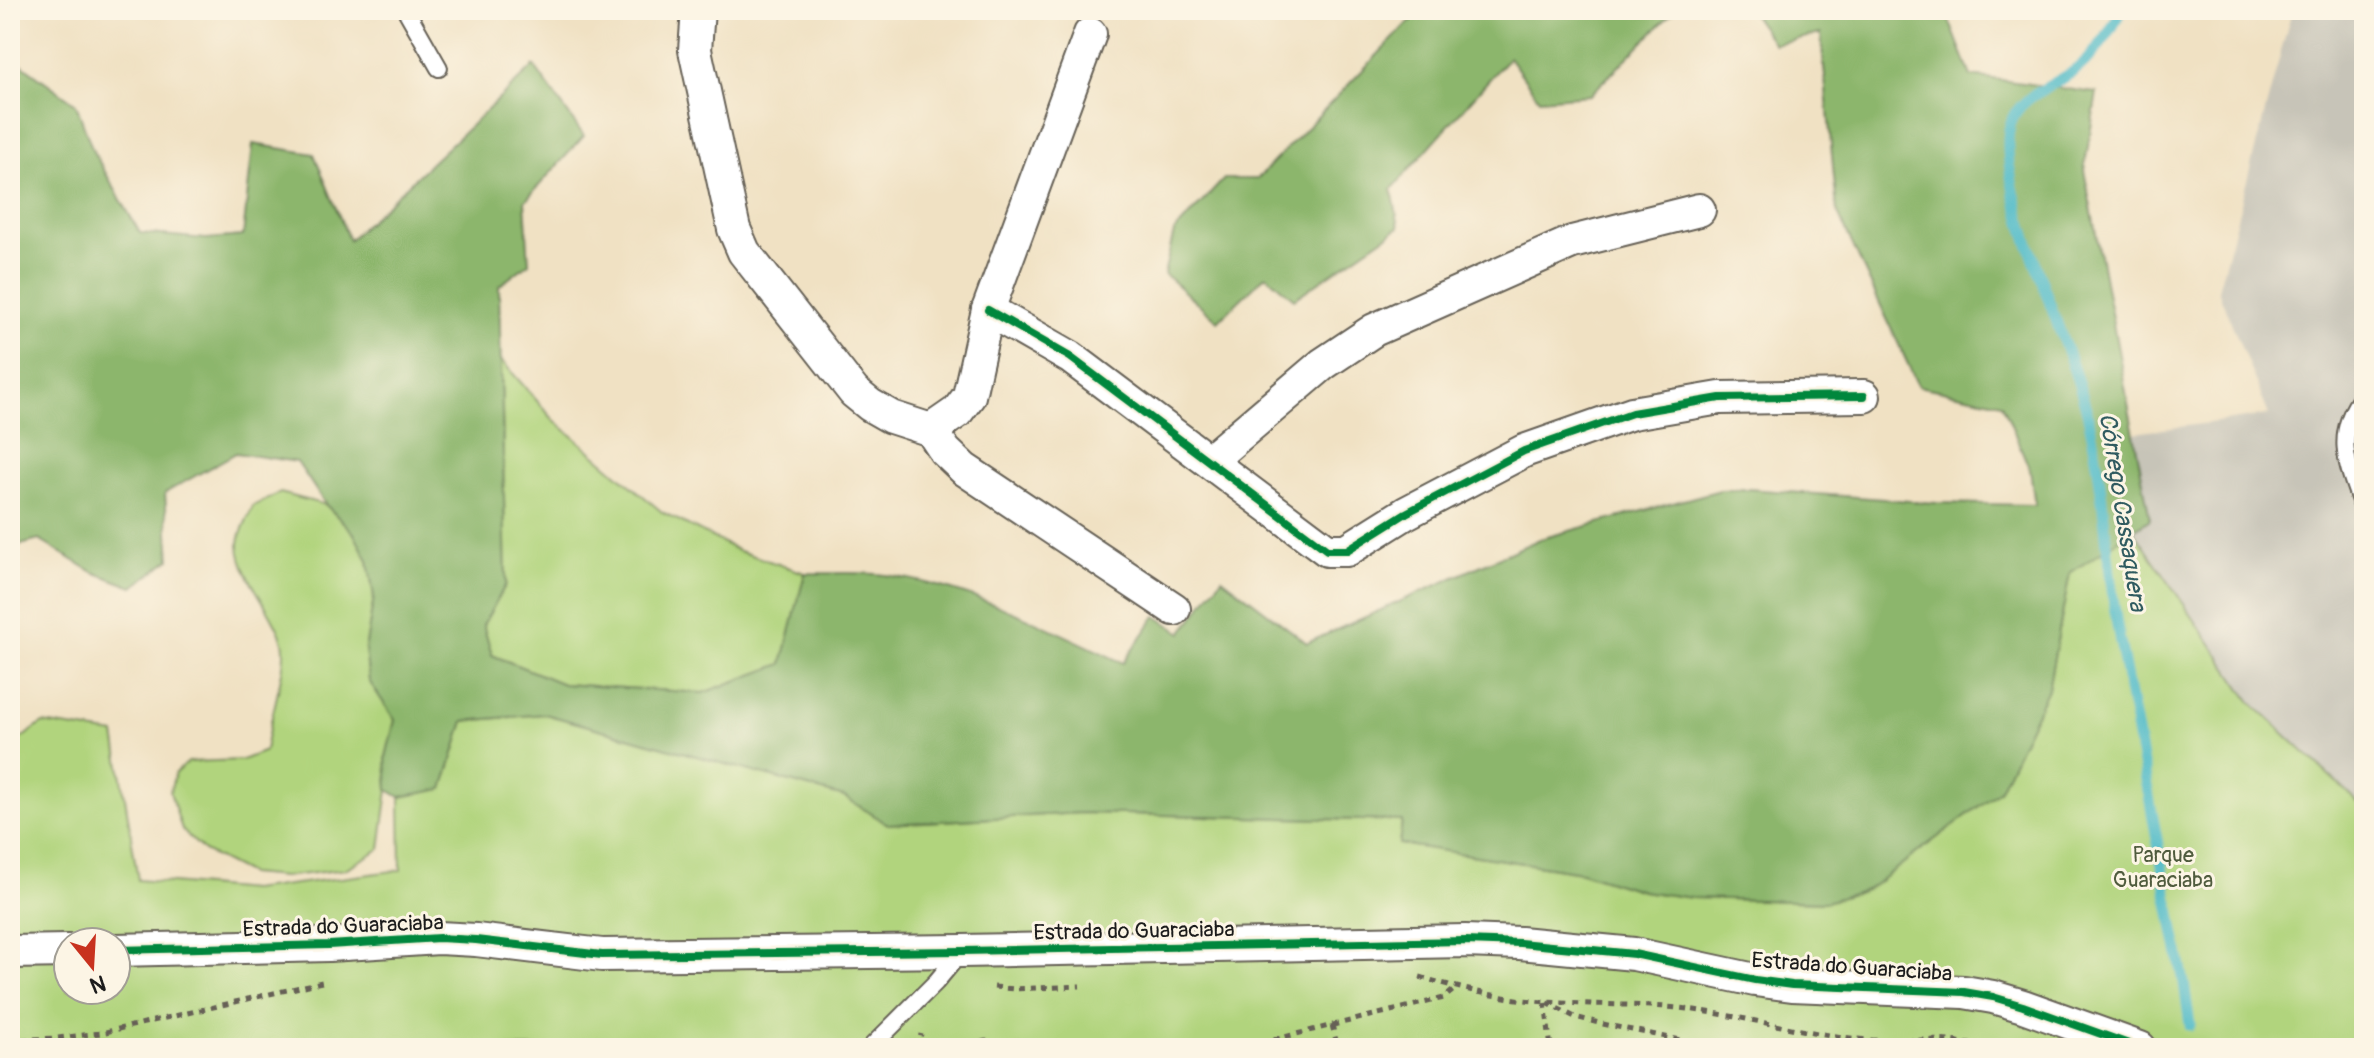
<svg xmlns="http://www.w3.org/2000/svg" width="2374" height="1058" font-family="Pangolin,sans-serif">
<style>
.industrial{fill:#c7c4b8}
.green{fill:#b1d47d;stroke:#66784c;stroke-width:2;fill-rule:evenodd}
.forest{fill:#8cb66c;stroke:#546944;stroke-width:2}
.lines{fill:none;stroke-linecap:round;stroke-linejoin:round}
.stream{stroke:#4dbac7;stroke-width:11}
.lane-casing{stroke:#666156;stroke-width:20}
.street-casing{stroke:#666156;stroke-width:36}
.path{stroke:#666156;stroke-width:5;stroke-dasharray:6 6;stroke-linecap:butt}
.lane{stroke:#fff;stroke-width:16}
.street{stroke:#fff;stroke-width:32}
.cycleway-casing{stroke:#fcf5e5;stroke-width:13}
.cycleway{stroke:#00873e;stroke-width:8}
.labels{text-anchor:middle;stroke-width:6;stroke-linejoin:round;paint-order:stroke}
.park-label{font-size:22px;fill:#505c3e;stroke:#fcf5e5}
.street-label{font-size:22px;fill:#1c1c1c;stroke:#fcf5e5}
.water-label{font-size:24px;font-style:italic;fill:#305b60;stroke:#fcf5e5}
</style>
<rect width="100%" height="100%" fill="#fcf5e5"/>
<filter id="ink" filterUnits="userSpaceOnUse"><feTurbulence type="fractalNoise" baseFrequency=".0125" numOctaves="2"/><feDisplacementMap in="SourceGraphic" scale="16" xChannelSelector="R" yChannelSelector="G"/><feConvolveMatrix kernelMatrix="1 2 1 2 8 2 1 2 1" color-interpolation-filters="sRGB"/></filter>
<filter id="wash" filterUnits="userSpaceOnUse"><feTurbulence type="fractalNoise" baseFrequency=".006" numOctaves="4" result="noise"/><feDisplacementMap in="SourceGraphic" scale="32" xChannelSelector="R" yChannelSelector="G"/><feGaussianBlur stdDeviation="1.8" result="paint"/><feColorMatrix in="noise" values="0 0 0 0 0 0 0 0 0 0 0 0 0 0 0 0 0 1.4 0 .05"/><feComposite in="paint" operator="in"/></filter>
<g filter="url(#wash)">
<rect width="100%" height="100%" fill="#f0e1c3"/>
<polygon class="industrial" points="2292,10 2364,10 2364,808 2251,702 2133,530 2150,518 2134,433 2269,415 2218,290"/>
<g class="green">
<polygon points="501,360 553,419 662,512 739,551 805,573 783,664 703,693 563,684 492,655 483,625 506,584"/>
<path d="M280 493 326 505 353 532 368 560 374 597 365 650 369 681 395 720 386 757 388 790 380 849 345 869 283 877 249 874 204 851 182 830 170 792 175 773 188 762 242 760 265 751C268 725 289 662 283 642 275 612 241 578 239 546 238 534 249 517 253 506Z"/>
<path d="M2133 530 2251 702 2364 808V1048H10V746L43 723 115 734 138 880 251 890 401 870 400 797 443 789 464 721 545 714 845 797 888 824 1082 813 1402 821 1399 844 1581 872 1642 891 1692 898 1826 902 2048 689 2070 572ZM68 942H116V990H68Z"/>
</g>
<g class="forest">
<polygon points="1421,10 1675,10 1590,95 1539,99 1509,57 1392,189 1399,227 1294,299 1266,275 1218,321 1164,274 1174,232 1224,179 1257,179"/>
<path d="M1753 10H1945L1971 76 2097 93 2084 170 2150 519 2070 573 2048 689 1999 791 1869 889 1826 902 1692 898 1642 891 1581 872 1399 844 1402 821 1082 813 888 824 844 797 545 714 464 721 443 789 400 797 388 790 386 757 395 720 369 681 365 650 374 597 368 560 353 532 326 505 297 462 236 453 165 493 170 559 133 587 93 572 39 540 10 548V56L76 104 93 151 140 233 206 239 243 236 253 144 314 154 349 240 534 66 584 136 525 201 529 263 499 286 506 584 483 625 492 655 563 684 703 693 782 664 805 573C835 574 869 571 898 577 979 591 1049 628 1123 663L1156 616 1182 633 1222 578 1307 643 1540 539 1720 490 1749 489 1937 503 2035 505 2030 470 2002 403 1918 386 1837 211 1821 34 1774 44 1751 12Z"/>
</g>
<g class="lines">
<path class="stream" d="M2121 10C2112 31 2096 53 2078 68 2056 86 2018 95 2010 125 1998 173 2040 275 2057 323 2068 355 2082 388 2089 421 2105 490 2106 562 2118 631 2139 748 2163 865 2184 983L2190 1025"/>
</g>
</g>
<g filter="url(#ink)">
<g class="lines">
<defs>
<g id="lane">
<polyline points="406,10 439,68"/>
<path d="M2364 394C2331 436 2349 468 2364 512"/>
<polyline points="870,1048 936,982 961,952"/>
</g>
<g id="street">
<polyline points="698,10 695,50 734,229 744,252 854,392 870,405 891,417 931,430 945,451 964,469 1174,609"/>
<polyline points="988,310 1070,357 1327,550 1347,550 1406,513 1524,451 1632,413 1720,398 1864,396"/>
<polyline points="931,430 957,412 969,396 988,310 1090,34"/>
<polyline points="1210,460 1323,364 1374,330 1572,242 1699,210"/>
<polyline points="116,950 329,945 439,938 476,940 602,955 962,951 1465,941 1520,943 1634,954 1755,980 1792,985 1964,992 1993,997 2023,1006 2140,1048"/>
<polyline points="10,952 68,951"/>
</g>
</defs>
<use href="#lane" class="lane-casing"/>
<use href="#street" class="street-casing"/>
<g class="path">
<path d="M1420 977C1461 989 1503 999 1545 1002 1590 1005 1635 1004 1679 1008 1739 1015 1798 1032 1858 1039 1903 1044 1940 1034 1985 1048"/>
<polyline points="994,987 1015,989 1080,986"/>
<polyline points="1545,1003 1551,1048"/>
<polyline points="1547,1003 1575,1017 1603,1024 1719,1048"/>
<polyline points="1332,1025 1338,1048"/>
<polyline points="10,1040 58,1038 101,1033 326,981"/>
<polyline points="918,1048 921,1034"/>
<path d="M971 1048C978 1043 985 1039 994 1042L996 1048"/>
<polyline points="1239,1048 1444,998 1456,988"/>
</g>
<use href="#lane" class="lane"/>
<use href="#street" class="street"/>
<defs>
<g id="cycleway">
<polyline points="988,310 1070,357 1327,550 1347,550 1406,513 1524,451 1632,413 1720,398 1864,396"/>
<polyline points="116,950 329,945 439,938 476,940 602,955 962,951 1465,941 1520,943 1634,954 1755,980 1792,985 1964,992 1993,997 2023,1006 2140,1048"/>
</g>
</defs>
<use href="#cycleway" class="cycleway-casing"/>
<use href="#cycleway" class="cycleway"/>
</g>
</g>
<g class="labels">
<g class="park-label">
<text x="2163" y="862">Parque<tspan x="2163" dy="25">Guaraciaba</tspan></text>
</g>
<g class="street-label">
<text transform="translate(343 925) rotate(-2)" y="8">Estrada do Guaraciaba</text>
<text transform="translate(1134 930) rotate(-1)" y="8">Estrada do Guaraciaba</text>
<text transform="translate(1852 966) rotate(4)" y="8">Estrada do Guaraciaba</text>
</g>
<g class="water-label">
<text transform="translate(2123 512) rotate(81)" y="8">Córrego Cassaquera</text>
</g>
</g>
<rect width="2374" height="1058" fill="none" stroke="#fcf5e5" stroke-width="40"/>
<g transform="translate(92 966) rotate(162)"><circle r="38" fill="#fcf5e5" stroke="#a29e95" stroke-width="2"/>
<path d="M0-6L14 30L0 20L-14 30Z" fill="#c8321e"/>
<text y="-12" font-size="22" font-weight="bold" text-anchor="middle" fill="#1c1c1c">N</text>
</g>
</svg>
